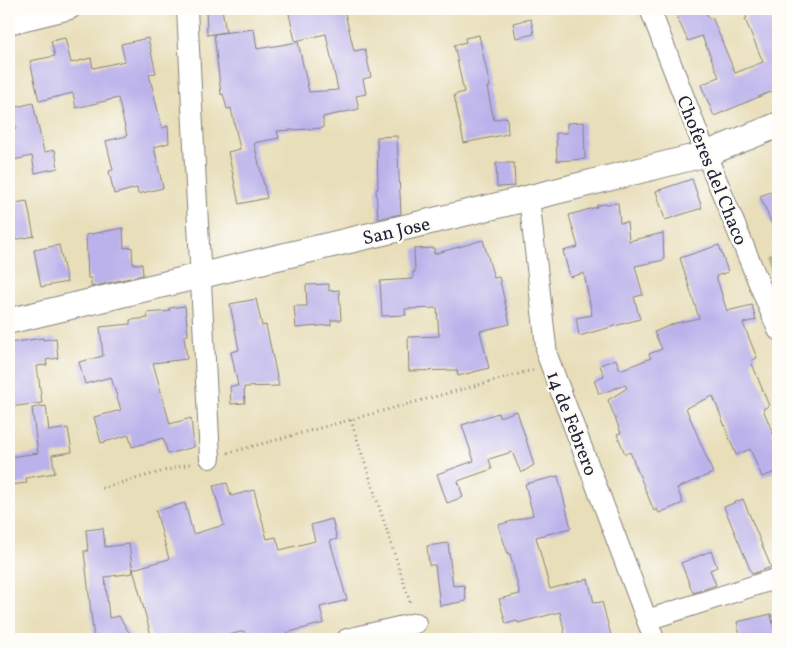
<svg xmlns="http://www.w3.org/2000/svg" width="787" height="648" font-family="Vollkorn,serif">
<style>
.green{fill:#aecc73;stroke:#687757}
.building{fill:#bbb2eb}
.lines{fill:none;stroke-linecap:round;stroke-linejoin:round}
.minor-casing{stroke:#85807a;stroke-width:22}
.tertiary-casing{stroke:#85807a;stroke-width:27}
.path{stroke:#85807a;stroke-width:3;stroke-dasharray:1 4;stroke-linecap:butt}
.minor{stroke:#fff;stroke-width:20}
.tertiary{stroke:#fff;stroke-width:25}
.labels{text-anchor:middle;stroke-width:5;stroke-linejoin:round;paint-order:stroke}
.street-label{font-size:19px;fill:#22223b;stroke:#fdfcf7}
</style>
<rect width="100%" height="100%" fill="#fdfcf7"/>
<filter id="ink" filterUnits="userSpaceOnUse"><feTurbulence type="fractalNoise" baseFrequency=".02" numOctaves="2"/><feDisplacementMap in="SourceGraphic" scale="10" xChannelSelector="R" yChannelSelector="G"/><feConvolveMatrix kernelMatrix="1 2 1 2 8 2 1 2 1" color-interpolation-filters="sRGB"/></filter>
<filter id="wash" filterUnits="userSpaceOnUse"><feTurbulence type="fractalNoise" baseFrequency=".0096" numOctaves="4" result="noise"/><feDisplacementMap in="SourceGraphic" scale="20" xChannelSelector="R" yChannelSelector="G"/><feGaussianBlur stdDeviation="1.12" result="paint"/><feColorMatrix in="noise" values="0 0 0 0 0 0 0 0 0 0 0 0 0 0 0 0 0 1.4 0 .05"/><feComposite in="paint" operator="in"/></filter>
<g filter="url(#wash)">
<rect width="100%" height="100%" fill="#e8deb9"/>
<polygon class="green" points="778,255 778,284 767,259"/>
<g id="blocks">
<g class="building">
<polygon points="206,9 222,9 226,32 207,35"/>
<polygon points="288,9 344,9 354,51 365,49 371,77 363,79 366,94 356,96 359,109 323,117 323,128 277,131 279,138 254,143 267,198 239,204 228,152 240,149 231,108 227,109 223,94 221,95 214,34 254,29 257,49 298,42 309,92 338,90 326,34 295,41"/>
<polygon points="686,9 705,9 709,19 712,17 735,73 763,62 745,19 747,18 743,9 778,9 778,97 775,90 714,116 701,85 719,77 702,36 688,41 675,13"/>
<polygon points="531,19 534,34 516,38 513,23"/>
<polygon points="479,35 490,87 487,87 494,120 507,117 508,134 464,143 454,95 464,92 454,45 466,42 465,38"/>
<polygon points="65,38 71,63 91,58 93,68 125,61 121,44 148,38 156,73 149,74 162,128 168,126 169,143 154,147 163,188 138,194 137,188 114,194 109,171 113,170 106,141 127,136 118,98 76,108 73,93 39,101 30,61 55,56 51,41"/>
<polygon points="33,103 44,152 55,150 58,168 35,173 32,156 9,161 9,130 16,129 12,108"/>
<polygon points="584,122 585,159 557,161 556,133 567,133 567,123"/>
<polygon points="397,136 401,214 378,219 376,189 378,189 377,137"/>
<polygon points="496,163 514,163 515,186 497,187"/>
<polygon points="692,179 702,208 665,220 656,191"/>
<polygon points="778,189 778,238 760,196"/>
<polygon points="27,201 34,236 14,240 9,204"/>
<polygon points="618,203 620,223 627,222 629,241 663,233 664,260 635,266 643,295 634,297 640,319 579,336 576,318 592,315 584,273 570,277 563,251 578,247 569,215 597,207 597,205"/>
<polygon points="123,228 124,248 132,247 133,264 142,264 143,275 91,287 91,278 88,278 86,235"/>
<polygon points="483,240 494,278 499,277 510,324 480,331 489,368 458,376 457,370 409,371 408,337 439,336 437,308 405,309 406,315 382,316 380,281 413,279 413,272 415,272 414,249 434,248 434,254"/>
<polygon points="59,245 67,282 41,287 34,250"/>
<polygon points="719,245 728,272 716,276 727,311 752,305 756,320 743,323 757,358 751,361 769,406 763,409 778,446 778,471 762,477 750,449 736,455 713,396 686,408 713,473 677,488 683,503 659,513 657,509 654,511 630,452 625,454 617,434 621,433 608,400 627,388 625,385 599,394 594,380 604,376 600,365 616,359 620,370 651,358 649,354 662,349 654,332 676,323 699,318 680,258"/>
<polygon points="329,284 329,291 339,290 341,320 331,320 331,325 296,328 294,306 307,306 306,285"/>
<polygon points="256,299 262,326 266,325 279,386 244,387 245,403 231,404 230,386 238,386 231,352 239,350 230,304"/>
<polygon points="185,306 188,335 184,336 187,359 153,363 170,424 191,418 194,447 168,454 163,438 132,447 129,435 101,443 94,417 121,410 111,377 85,384 79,362 103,356 100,327 130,324 130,320 148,318 147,313 170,311 169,308"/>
<polygon points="43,338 43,340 56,338 58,358 46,360 47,365 37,366 42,403 9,407 9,343"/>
<polygon points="46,406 49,431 68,428 72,452 52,455 55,473 26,478 27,483 9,485 9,457 38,453 32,408"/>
<polygon points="517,411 534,465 521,473 512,452 489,459 492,469 458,481 463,497 447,503 437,474 474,461 462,425 498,413 499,417"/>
<polygon points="558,476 571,528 536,537 550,589 588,579 594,603 602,602 612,639 566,639 560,612 518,623 517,621 506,624 499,599 520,594 510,554 508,554 498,525 533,515 525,484"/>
<polygon points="227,483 231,496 254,490 267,539 276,537 280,550 315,541 311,525 332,519 337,539 330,541 347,600 320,607 324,623 286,633 287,635 271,639 246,639 244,631 214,639 152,639 133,569 169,559 156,511 185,503 193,534 224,525 213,486"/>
<polygon points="743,499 771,567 752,574 724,507"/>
<polygon points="103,528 105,547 129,544 133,573 105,577 109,618 119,616 133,639 94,639 84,551 88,551 86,530"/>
<polygon points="448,543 453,586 464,585 466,601 440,606 435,565 429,565 427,546"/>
<polygon points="711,551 717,567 710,570 716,585 693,593 681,563"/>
<polygon points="771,614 776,639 741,639 737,622"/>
</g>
</g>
</g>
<g filter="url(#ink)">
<use href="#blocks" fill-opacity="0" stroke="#85807a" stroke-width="1"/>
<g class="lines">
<defs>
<g id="minor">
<polyline points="187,9 210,458"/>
<polyline points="650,9 706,154 778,330"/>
<polyline points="9,24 70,9"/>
<polyline points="529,198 547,355 654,639"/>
<polyline points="647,620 778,578"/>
<polyline points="347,639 416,623"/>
</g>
<polyline id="tertiary" points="9,321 529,198 706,154 778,125"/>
</defs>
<use href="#minor" class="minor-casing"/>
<use href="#tertiary" class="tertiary-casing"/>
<g class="path">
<polyline points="351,420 411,605"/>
<polyline points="228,453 533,370"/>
<polyline points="102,488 193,463"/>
</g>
<use href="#minor" class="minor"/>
<use href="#tertiary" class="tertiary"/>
</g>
</g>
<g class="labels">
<g class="street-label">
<text transform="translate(713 170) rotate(68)" y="7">Choferes del Chaco</text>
<text transform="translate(396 230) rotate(-13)" y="7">San Jose</text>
<text transform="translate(573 423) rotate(69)" y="7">14 de Febrero</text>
</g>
</g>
<rect width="787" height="648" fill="none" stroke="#fdfcf7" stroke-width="30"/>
</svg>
